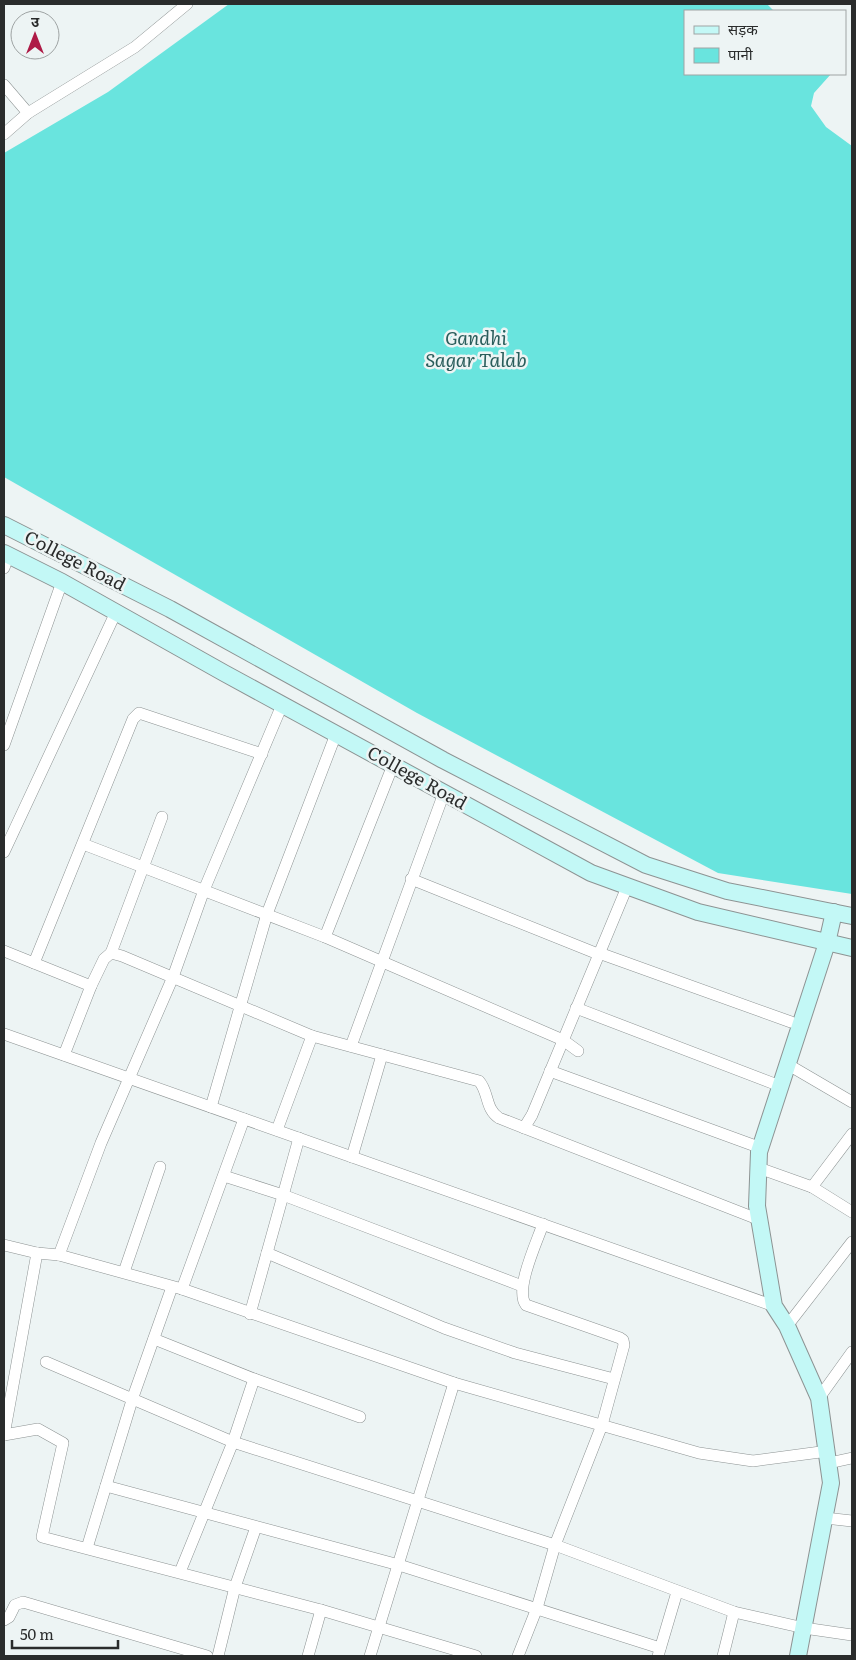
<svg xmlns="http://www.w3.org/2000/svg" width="856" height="1660" font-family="Literata,'Noto Sans Devanagari',serif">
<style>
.water{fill:#69e4de}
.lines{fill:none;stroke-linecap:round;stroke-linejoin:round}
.street-casing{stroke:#8d9393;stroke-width:12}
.secondary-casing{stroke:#8d9393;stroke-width:18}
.street{stroke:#fff;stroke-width:11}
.secondary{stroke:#c3f8f6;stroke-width:16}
.labels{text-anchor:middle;stroke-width:5;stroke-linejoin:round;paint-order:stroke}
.street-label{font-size:18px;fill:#2a2c2c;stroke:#edf4f4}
.water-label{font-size:19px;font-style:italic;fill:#295d5b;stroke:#edf4f4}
</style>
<rect width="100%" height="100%" fill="#edf4f4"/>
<polygon class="water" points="229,4 767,4 774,11 685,11 685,74 831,74 814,93 811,106 826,127 852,146 852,894 718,873 417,713 4,477 4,153 108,92"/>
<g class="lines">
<defs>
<g id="street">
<polyline points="4,85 28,113"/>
<polyline points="4,134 28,113 135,47 187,4"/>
<polyline points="4,568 9,554"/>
<polyline points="4,745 62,582"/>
<polyline points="83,844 325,937 563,1040 578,1051"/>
<polyline points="4,852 116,612"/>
<polyline points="411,879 598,954 599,953 791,1022"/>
<polyline points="325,937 393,765"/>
<polyline points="4,951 91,986 64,1055"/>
<polyline points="111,953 162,817"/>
<polyline points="34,963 133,719 139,713 262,754"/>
<path d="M91 986 104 959 111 953 122 956 312 1036 479 1081C489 1092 485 1109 499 1118L760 1220"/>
<polyline points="576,1008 780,1086"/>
<polyline points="4,1034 774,1306"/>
<polyline points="351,1046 444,793"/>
<polyline points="787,1064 852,1102"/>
<polyline points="550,1071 761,1148"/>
<polyline points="211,1107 267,914 336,734"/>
<polyline points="524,1128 532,1115 627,887"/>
<polyline points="277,1130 312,1036"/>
<polyline points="352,1157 382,1055"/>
<polyline points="759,1168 812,1187 852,1212"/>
<polyline points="224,1176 283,1195 522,1286"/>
<polyline points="812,1187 852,1134"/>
<polyline points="4,1245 37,1253 59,1255 182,1289 454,1383 699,1453 753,1461 828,1451"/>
<polyline points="267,1253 444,1328 515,1353 614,1379"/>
<polyline points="59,1255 101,1143 173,977 204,890 282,705"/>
<polyline points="124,1272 160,1167"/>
<polyline points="182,1289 244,1119"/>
<polyline points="250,1314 299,1138"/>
<polyline points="787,1326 852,1242"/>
<polyline points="154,1339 254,1379 233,1442 180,1572"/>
<polyline points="46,1362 233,1442 555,1545 734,1612 804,1628 852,1635"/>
<polyline points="254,1379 360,1417"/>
<polyline points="819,1398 852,1352"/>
<polyline points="4,1435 38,1429 63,1443 42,1537 321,1610 476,1656"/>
<polyline points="4,1435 37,1253"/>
<polyline points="829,1463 852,1458"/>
<polyline points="106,1486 399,1565 660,1648"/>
<polyline points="825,1518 852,1521"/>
<polyline points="87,1548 133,1397 172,1287"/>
<polyline points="4,1620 9,1617 15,1605 23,1602 207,1656"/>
<polyline points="218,1656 235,1587 256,1527"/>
<polyline points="308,1656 321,1610"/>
<polyline points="370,1656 454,1383"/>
<path d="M518 1656 537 1608 555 1545 602 1425 624 1345 623 1340 620 1338 526 1305C514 1290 537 1242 543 1224"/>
<polyline points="658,1656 677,1592"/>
<polyline points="723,1656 734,1612"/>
</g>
<g id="secondary">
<polyline points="4,525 170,609 443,760 646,865 727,891 852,916"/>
<polyline points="4,553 62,582 224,673 591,873 698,912 852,948"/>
<polyline points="798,1656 831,1483 819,1398 787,1326 774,1306 757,1206 759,1152 827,943 834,912"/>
</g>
</defs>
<use href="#street" class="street-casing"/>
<use href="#secondary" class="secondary-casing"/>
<use href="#street" class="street"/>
<use href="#secondary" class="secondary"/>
</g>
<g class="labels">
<g class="street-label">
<text transform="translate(75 561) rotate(27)" y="6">College Road</text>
<text transform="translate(417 778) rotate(29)" y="6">College Road</text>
</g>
<g class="water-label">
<text x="476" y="345">Gandhi<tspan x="476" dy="22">Sagar Talab</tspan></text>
</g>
</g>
<rect width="856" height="1660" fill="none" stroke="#2a2c2c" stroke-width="10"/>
<rect x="684" y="10" width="162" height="65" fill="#edf4f4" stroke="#9fa4a4"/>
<rect x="694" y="26" width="25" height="8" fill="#c3f8f6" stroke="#9fa4a4"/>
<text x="728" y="35" font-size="15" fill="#2a2c2c">सड़क</text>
<rect x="694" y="48" width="25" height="15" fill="#69e4de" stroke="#9fa4a4"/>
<text x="728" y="60" font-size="15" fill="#2a2c2c">पानी</text>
<g transform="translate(35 35)"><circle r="24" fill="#edf4f4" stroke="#9fa4a4"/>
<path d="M0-4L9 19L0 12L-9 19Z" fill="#ae1a46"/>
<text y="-8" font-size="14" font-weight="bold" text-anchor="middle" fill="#2a2c2c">उ</text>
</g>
<path d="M12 1640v8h106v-8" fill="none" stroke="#2a2c2c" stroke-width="2.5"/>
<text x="20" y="1640" font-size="15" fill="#2a2c2c" stroke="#edf4f4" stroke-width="4" paint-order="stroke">50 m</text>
</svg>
